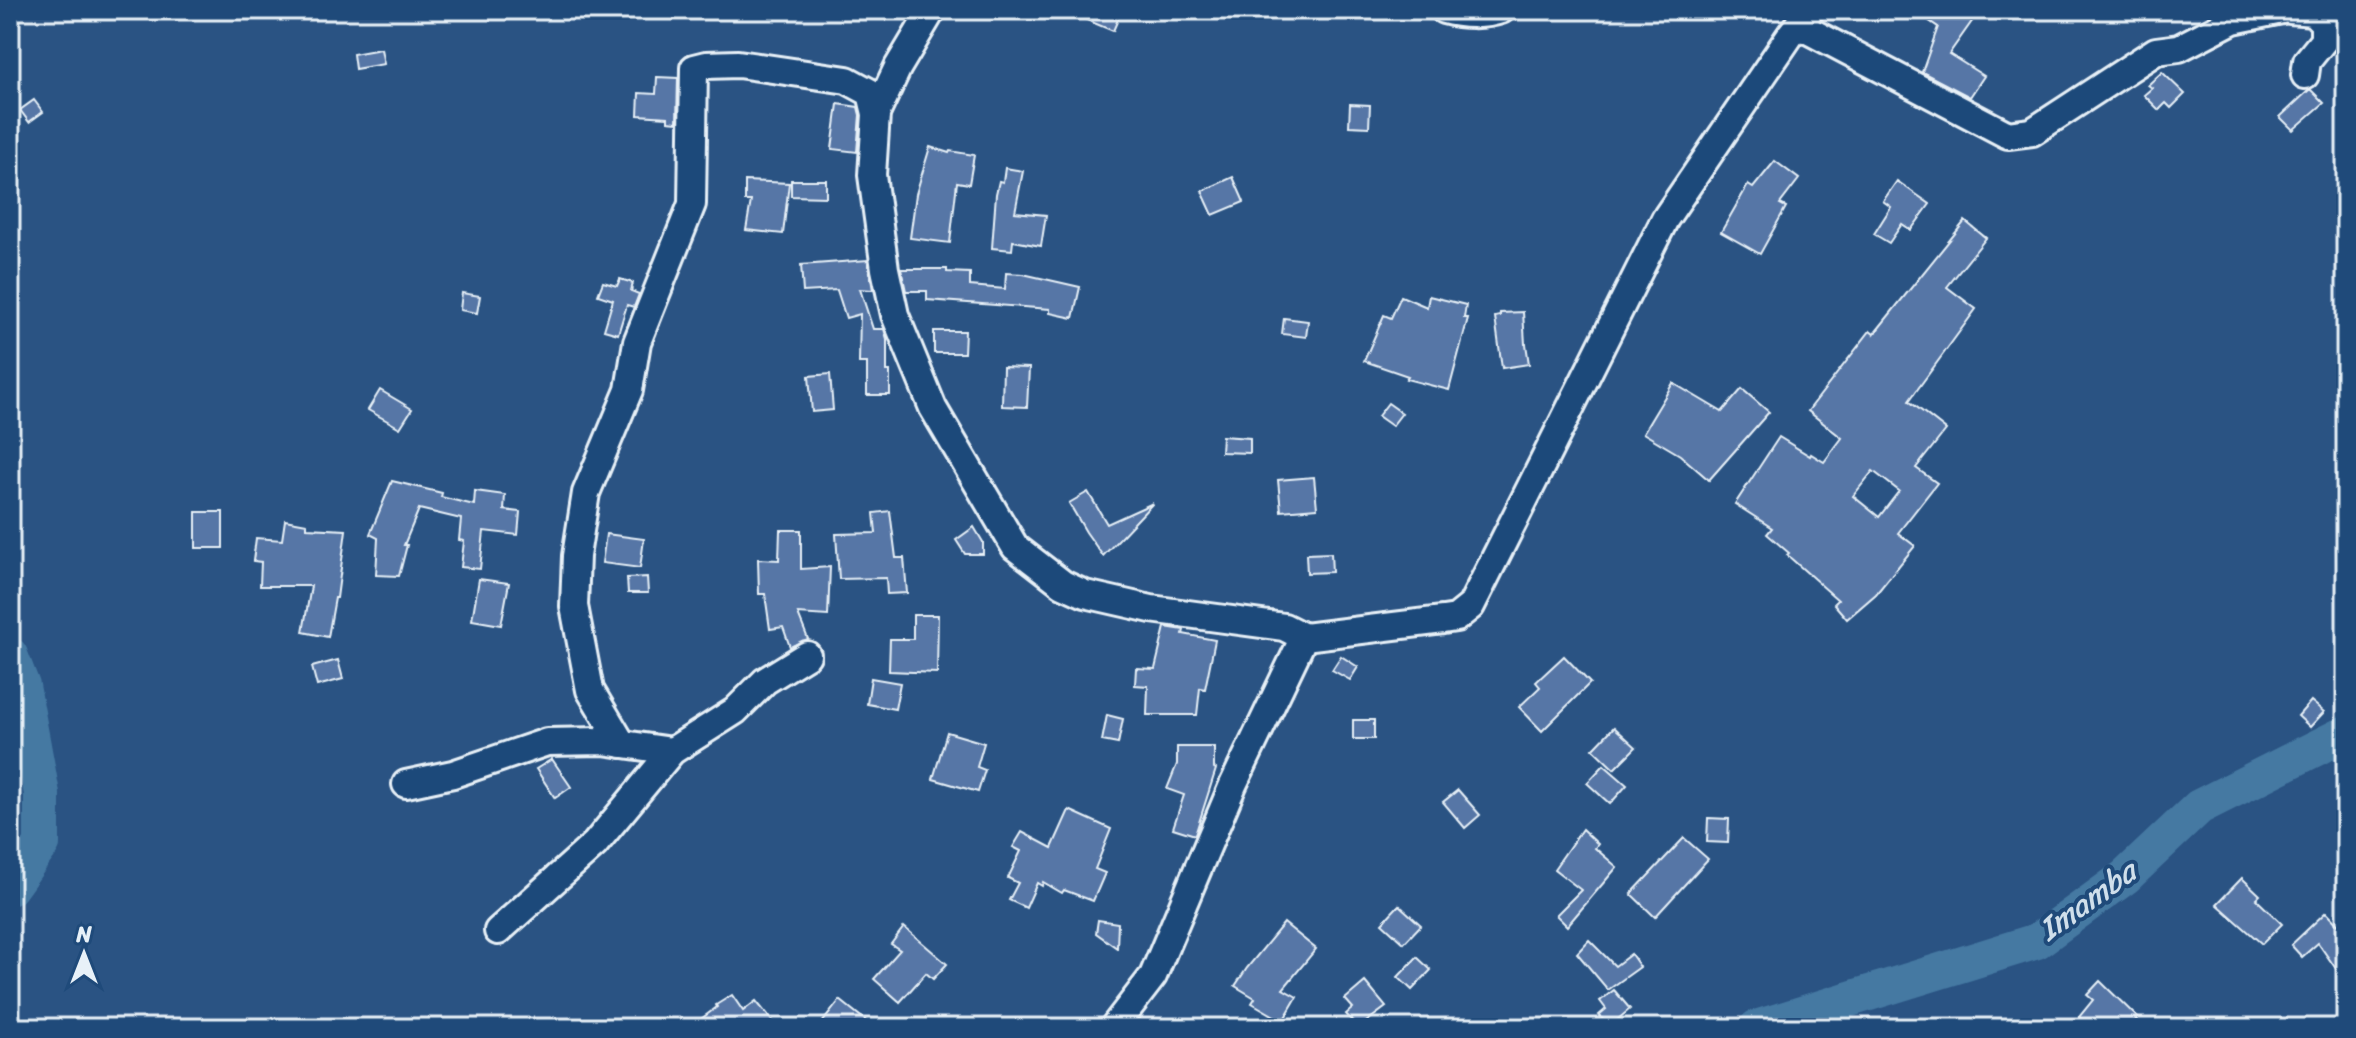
<svg xmlns="http://www.w3.org/2000/svg" width="2356" height="1038" font-family="Sriracha,sans-serif">
<style>
.lines{fill:none;stroke-linecap:round;stroke-linejoin:round}
.river{stroke:#4579a2;stroke-width:36}
.building{fill:#5776a6;stroke:#e8f1f8;stroke-width:2;fill-rule:evenodd}
.minor-casing{stroke:#e8f1f8;stroke-width:32}
.minor{stroke:#1f4a7a;stroke-width:26}
.labels{text-anchor:middle;stroke-width:8;stroke-linejoin:round;paint-order:stroke}
.water-label{font-size:32px;font-style:italic;fill:#d0dfeb;stroke:#1f4a7a}
</style>
<rect width="100%" height="100%" fill="#2a5383"/>
<filter id="ink" filterUnits="userSpaceOnUse"><feTurbulence type="fractalNoise" baseFrequency=".0125" numOctaves="2"/><feDisplacementMap in="SourceGraphic" scale="16" xChannelSelector="R" yChannelSelector="G"/><feConvolveMatrix kernelMatrix="1 2 1 2 8 2 1 2 1" color-interpolation-filters="sRGB"/></filter>
<g filter="url(#ink)">
<g class="lines">
<g class="river">
<polyline points="10,655 22,686 42,794 42,844 10,888"/>
<polyline points="1756,1028 2037,941 2125,877 2199,807 2346,733"/>
</g>
</g>
<g class="building">
<polygon points="1063,10 1122,10 1113,31"/>
<polygon points="1913,10 1980,10 1949,54 1984,76 1970,97 1922,72 1938,27"/>
<polygon points="381,49 384,64 355,69 353,54"/>
<polygon points="2162,72 2185,94 2171,108 2166,103 2159,110 2144,95 2152,88 2148,85"/>
<polygon points="657,77 678,78 677,122 668,121 668,117 638,115 639,93 656,94"/>
<polygon points="2309,90 2311,90 2324,103 2293,130 2280,117"/>
<polygon points="34,100 43,112 29,122 20,110"/>
<polygon points="838,104 858,107 860,115 857,152 832,149"/>
<polygon points="1350,104 1370,105 1369,127 1349,126"/>
<polygon points="930,147 949,153 950,151 974,155 969,184 957,182 950,243 910,238 916,194"/>
<polygon points="1775,161 1799,179 1780,204 1786,207 1760,254 1721,232 1748,185 1753,188"/>
<polygon points="1005,168 1023,171 1015,212 1046,215 1041,246 1013,241 1012,250 992,248 996,194 999,181 1003,182"/>
<polygon points="1233,177 1244,202 1213,215 1202,191"/>
<polygon points="791,180 826,180 826,197 791,196"/>
<polygon points="745,181 789,183 783,234 746,230 751,201 745,201"/>
<polygon points="1897,181 1930,204 1911,230 1902,224 1889,243 1874,234 1891,207 1883,201"/>
<path d="M1965 221 1986 238 1947 287 1976 309 1909 401 1946 430 1916 468 1937 483 1898 533 1915 546 1876 594 1847 619 1834 604 1838 600 1787 555 1789 553 1767 534 1772 528 1735 504 1779 437 1810 456 1811 454 1824 462 1842 438 1808 411 1870 331 1874 334ZM1873 471 1899 491 1879 517 1853 496Z"/>
<polygon points="868,260 873,290 860,289 873,329 884,329 887,339 887,371 890,371 890,395 867,395 867,363 859,363 860,314 846,318 837,290 803,292 801,265"/>
<polygon points="901,269 947,269 947,272 970,273 970,286 1005,289 1006,273 1023,274 1080,287 1073,318 1050,313 1050,309 927,300 927,291 906,291"/>
<polygon points="620,279 633,283 631,291 639,294 634,307 627,305 618,334 604,330 613,300 598,295 603,282 617,286"/>
<polygon points="462,293 480,296 477,313 460,310"/>
<polygon points="1401,296 1427,307 1429,296 1466,305 1464,318 1468,318 1449,390 1406,379 1408,376 1364,361 1384,315 1391,318"/>
<polygon points="1523,312 1525,344 1526,344 1529,364 1502,368 1495,317 1500,316 1500,313"/>
<polygon points="1284,318 1308,321 1306,337 1282,334"/>
<polygon points="934,331 965,331 964,353 934,353"/>
<polygon points="1003,367 1029,368 1027,407 1002,406"/>
<polygon points="830,374 833,410 812,412 809,376"/>
<polygon points="1673,383 1722,412 1742,389 1769,412 1709,480 1680,455 1643,433"/>
<polygon points="380,390 412,409 400,428 368,410"/>
<polygon points="1388,403 1402,413 1392,426 1378,416"/>
<polygon points="1222,436 1250,438 1250,453 1221,452"/>
<polygon points="1314,477 1317,508 1281,511 1278,480"/>
<polygon points="392,481 442,493 441,497 474,505 475,491 505,495 504,510 520,512 518,535 484,531 480,569 461,567 464,541 459,540 461,519 419,509 404,545 407,545 399,576 376,575 378,538 370,534"/>
<polygon points="1088,492 1107,524 1153,503 1103,556 1086,532 1069,503"/>
<polygon points="890,511 896,558 904,558 907,593 887,594 886,578 839,579 836,534 876,533 874,513"/>
<rect x="196" y="512" width="27" height="36"/>
<polygon points="285,520 307,524 307,528 346,530 337,598 335,598 328,637 303,632 311,586 260,586 261,562 253,561 256,538 282,540"/>
<polygon points="974,527 983,542 983,554 965,554 956,540"/>
<polygon points="780,530 801,530 801,569 830,567 828,616 798,614 808,639 790,647 783,627 770,629 765,594 759,594 758,559 779,560"/>
<polygon points="606,534 644,539 640,568 602,563"/>
<polygon points="1331,553 1332,572 1307,573 1306,554"/>
<polygon points="647,577 648,593 628,593 627,578"/>
<polygon points="479,579 509,583 501,625 472,620"/>
<polygon points="913,615 938,615 937,673 889,671 890,639 913,639"/>
<polygon points="1165,627 1184,630 1183,634 1215,640 1205,689 1200,688 1197,715 1147,715 1148,686 1135,685 1136,668 1155,669"/>
<polygon points="1341,656 1358,667 1350,680 1332,670"/>
<polygon points="1564,656 1590,683 1542,731 1519,707 1540,687 1536,682"/>
<polygon points="338,660 343,679 317,686 312,667"/>
<polygon points="871,678 900,683 895,709 867,704"/>
<polygon points="2311,701 2324,712 2310,727 2298,716"/>
<polygon points="1107,715 1123,719 1118,744 1102,741"/>
<rect x="1353" y="720" width="21" height="19"/>
<polygon points="1614,727 1636,747 1614,769 1593,749"/>
<polygon points="947,732 984,743 977,767 985,770 978,792 933,779"/>
<polygon points="1177,747 1214,747 1214,768 1216,769 1195,835 1173,828 1184,795 1167,789 1177,764"/>
<polygon points="552,759 571,787 555,798 536,769"/>
<polygon points="1604,765 1627,785 1610,804 1587,783"/>
<polygon points="1458,790 1480,815 1465,828 1443,802"/>
<polygon points="1069,810 1111,829 1095,869 1105,873 1093,901 1064,890 1062,893 1043,882 1042,886 1037,883 1026,908 1009,900 1018,883 1008,878 1021,851 1013,847 1022,832 1052,848"/>
<polygon points="1708,818 1729,819 1728,843 1707,842"/>
<polygon points="1582,829 1598,844 1595,848 1617,867 1567,926 1556,915 1581,890 1554,869"/>
<polygon points="1684,838 1708,859 1655,917 1631,894"/>
<polygon points="2242,878 2260,895 2256,899 2282,924 2262,944 2217,904"/>
<polygon points="1399,905 1421,925 1404,943 1382,923"/>
<polygon points="2326,912 2346,933 2346,983 2318,943 2302,957 2291,945"/>
<polygon points="1098,920 1118,923 1117,948 1096,933"/>
<polygon points="1284,923 1316,949 1283,989 1297,997 1283,1021 1252,1003 1255,998 1235,986 1247,968"/>
<polygon points="904,927 947,964 933,979 926,973 900,1002 874,979 900,950 891,944"/>
<polygon points="1589,940 1615,966 1631,954 1640,967 1608,990 1577,953"/>
<polygon points="1417,957 1431,970 1412,990 1398,977"/>
<polygon points="2100,981 2138,1018 2128,1028 2093,1028 2079,1017 2093,1000 2087,995"/>
<polygon points="1365,982 1386,1007 1358,1028 1346,1014 1353,1008 1345,999"/>
<polygon points="1614,990 1630,1009 1609,1027 1599,1015 1606,1009 1600,1001"/>
<polygon points="732,995 743,1011 756,1001 778,1028 707,1028 701,1019 717,1007 716,1005"/>
<polygon points="840,1000 875,1028 818,1028"/>
</g>
<g class="lines">
<defs>
<g id="minor">
<polyline points="932,10 898,67 876,114 872,175 885,269 895,315 933,408 1015,547 1063,584 1085,594 1151,609 1284,627 1304,637"/>
<path d="M1444 10C1462 15 1484 16 1501 10"/>
<polyline points="2290,10 2313,12 2324,23 2324,40 2307,61 2305,75"/>
<polyline points="1798,25 2008,135 2032,132 2156,51 2179,48 2233,20 2282,10"/>
<polyline points="622,744 590,690 574,606 576,556 586,493 629,390 637,342 692,204 694,68 706,65 738,64 847,80 871,93 876,114"/>
<polyline points="406,784 453,774 547,742 603,741 672,751"/>
<polyline points="498,931 595,844 672,751 735,711 765,681 807,655"/>
<polyline points="1113,1028 1153,976 1233,785 1304,637 1443,620 1456,618 1471,606 1665,219 1791,34 1810,10"/>
</g>
</defs>
<use href="#minor" class="minor-casing"/>
<use href="#minor" class="minor"/>
</g>
</g>
<g class="labels">
<g class="water-label">
<text transform="translate(2087 900) rotate(-36)" y="11">Imamba</text>
</g>
</g>
<rect width="2356" height="1038" fill="none" stroke="#1f4a7a" stroke-width="40"/>
<rect x="20" y="20" width="2316" height="998" fill="none" stroke="#e8f1f8" stroke-width="3" filter="url(#ink)"/>
<g transform="translate(84 954)" stroke="#1f4a7a" stroke-width="6" paint-order="stroke">
<path d="M0-6L14 30L0 20L-14 30Z" fill="#e8f1f8"/>
<text y="-12" font-size="22" font-weight="bold" text-anchor="middle" fill="#e8f1f8">N</text>
</g>
</svg>
